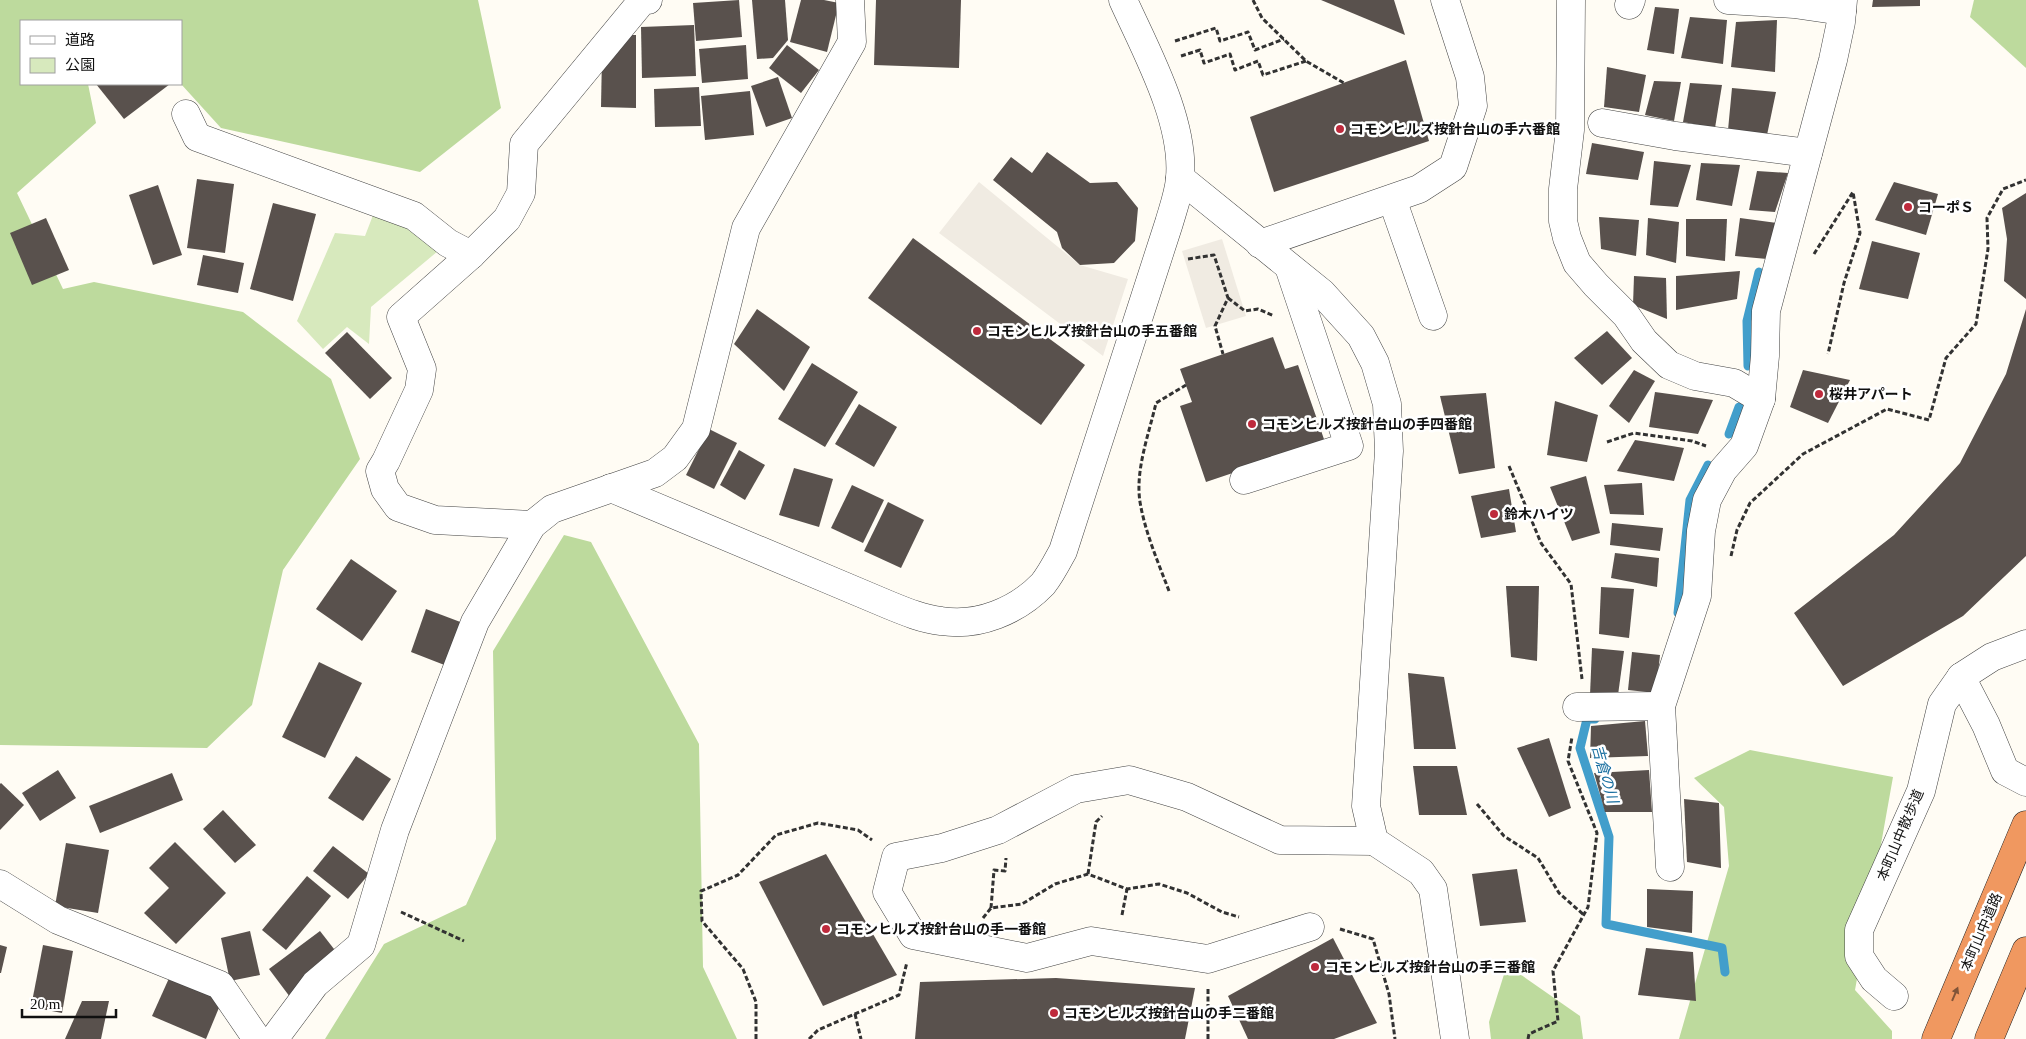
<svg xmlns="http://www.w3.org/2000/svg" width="2026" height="1039" font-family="'Times New Roman','Noto Sans JP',serif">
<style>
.green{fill:#d7e9bd}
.forest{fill:#bdda9d}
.plaza{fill:#f0ebe2}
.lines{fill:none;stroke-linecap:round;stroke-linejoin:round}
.stream{stroke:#429ecb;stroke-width:9}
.building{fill:#59514d}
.minor-casing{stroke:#434343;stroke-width:29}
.highway-casing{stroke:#212121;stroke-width:29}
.path{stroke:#323232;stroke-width:3;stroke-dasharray:5 2.5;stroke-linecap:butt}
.minor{stroke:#fff;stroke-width:28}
.highway{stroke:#f09860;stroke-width:28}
.oneway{fill:#805438}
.poi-dot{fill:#be2a3c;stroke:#fff;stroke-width:2}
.labels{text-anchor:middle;stroke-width:5;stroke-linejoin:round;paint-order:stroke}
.poi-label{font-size:14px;font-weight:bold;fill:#101010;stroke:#fff;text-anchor:start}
.street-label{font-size:14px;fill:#101010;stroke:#fff}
.water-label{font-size:15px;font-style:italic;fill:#1b70a1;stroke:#fff}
</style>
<rect width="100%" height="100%" fill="#fffcf4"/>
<polygon class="green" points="375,210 411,222 438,251 371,307 369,344 347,327 323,349 297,321 335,233 365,236"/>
<g class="forest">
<polygon points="0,0 478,0 501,108 420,172 221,128 181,84 181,21 21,21 21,84 88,84 96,123 17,193 63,289 94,282 243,312 331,379 360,459 283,570 252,705 207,748 0,745"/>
<polygon points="1974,0 2026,0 2026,68 1970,17"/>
<polygon points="564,535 591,542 699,744 703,967 737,1039 325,1039 384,944 466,905 496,839 493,651"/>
<polygon points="1750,750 1893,777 1855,990 1892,1031 1892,1039 1679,1039 1729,866 1724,807 1694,778"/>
<polygon points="1507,965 1580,1016 1583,1039 1491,1039 1489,1022"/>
</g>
<g class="plaza">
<polygon points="979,182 1080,265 1128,279 1103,356 939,233"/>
<polygon points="1222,239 1246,316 1206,328 1182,251"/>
</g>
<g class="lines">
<g class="stream">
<polyline points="1748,366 1747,321 1759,272"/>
<polyline points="1729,434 1739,407"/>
<polyline points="1678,613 1690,500 1708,465"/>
<polyline points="1595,719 1587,719 1580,748 1609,837 1606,924 1722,948 1725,972"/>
</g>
</g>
<g class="building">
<polygon points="739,0 742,37 696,41 693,3"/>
<polygon points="752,0 785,0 788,40 773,58 757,59"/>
<polygon points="801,0 824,0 839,3 827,52 790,42"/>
<polygon points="876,0 961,0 959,68 874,65"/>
<polygon points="1321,0 1394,0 1405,35"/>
<polygon points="1873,0 1920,0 1920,6 1872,7"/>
<polygon points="1655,7 1679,9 1674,54 1647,50"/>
<polygon points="1690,17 1727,20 1723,64 1681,58"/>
<polygon points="1777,20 1775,72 1731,67 1736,22"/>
<polygon points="694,25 696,76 642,78 641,27"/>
<polygon points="619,35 636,35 636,108 601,107 602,55"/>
<polygon points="746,45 748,79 702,83 699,49"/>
<polygon points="787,45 819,70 801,93 769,68"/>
<polygon points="1406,60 1429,141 1274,192 1250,117"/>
<polygon points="1607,67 1646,75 1639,112 1604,107"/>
<polygon points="778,77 792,118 766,127 751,86"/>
<polygon points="1654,81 1681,82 1674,121 1645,115"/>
<polygon points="1690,83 1722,85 1715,128 1683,122"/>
<polygon points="96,84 170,84 124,119"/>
<polygon points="699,87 701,126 655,127 654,89"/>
<polygon points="1732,88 1776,92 1767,135 1728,130"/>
<polygon points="750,91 754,135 705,140 701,96"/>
<polygon points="1592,143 1644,152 1638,180 1586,174"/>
<polygon points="1047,152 1090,183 1117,182 1138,208 1135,241 1114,263 1080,265 1062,248 1057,232 993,180 1011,157 1032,173"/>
<polygon points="1654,161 1691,165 1678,207 1650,205"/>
<polygon points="1701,163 1740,165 1732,206 1696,200"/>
<polygon points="1757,171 1788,173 1775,212 1749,210"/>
<polygon points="197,179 234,184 225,253 187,248"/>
<polygon points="1894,182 1938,194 1926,235 1875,220"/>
<polygon points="158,185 182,255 153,265 129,195"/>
<polygon points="2026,193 2026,299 2004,281 2007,239 2002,208"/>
<polygon points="273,203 316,214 293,301 250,289"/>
<polygon points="1599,217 1639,220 1636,256 1601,249"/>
<polygon points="46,218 69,270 32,285 10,233"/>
<polygon points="1648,218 1679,222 1676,263 1646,255"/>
<polygon points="1740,218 1777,223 1767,259 1735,256"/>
<polygon points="1686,219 1727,219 1725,261 1686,256"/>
<polygon points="913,238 1085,365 1041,425 868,298"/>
<polygon points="1872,241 1920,253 1908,299 1859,289"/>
<polygon points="203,255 244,263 238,293 197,285"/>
<polygon points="1740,271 1737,299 1676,310 1676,276"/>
<polygon points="1634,276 1666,278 1667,319 1633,305"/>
<polygon points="757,309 810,347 784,391 734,344"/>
<polygon points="2026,309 2026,556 1963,616 1843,686 1794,613 1894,535 1960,463 2006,374"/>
<polygon points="1607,331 1632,358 1602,385 1574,358"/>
<polygon points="347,332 392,378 370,399 325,353"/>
<polygon points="1273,337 1285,369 1298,365 1325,442 1206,482 1180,406 1192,402 1180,369"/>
<polygon points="812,363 858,392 825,447 778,419"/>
<polygon points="1634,370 1655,381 1629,423 1609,406"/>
<polygon points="1803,370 1850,380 1828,423 1790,407"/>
<polygon points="1655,392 1713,400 1698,434 1649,427"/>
<polygon points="1486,393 1495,468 1459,474 1440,396"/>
<polygon points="1555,401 1598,415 1587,462 1547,455"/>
<polygon points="859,404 897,427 874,467 835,444"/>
<polygon points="709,429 737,443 714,489 686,475"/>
<polygon points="1635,440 1684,448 1674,481 1617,471"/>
<polygon points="739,450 765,465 745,500 720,485"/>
<polygon points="794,468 833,479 819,527 779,515"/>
<polygon points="1586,476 1600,533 1572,541 1550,487"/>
<polygon points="1642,483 1644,515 1610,514 1604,485"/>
<polygon points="852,485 884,500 863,543 831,528"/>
<polygon points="1509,489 1516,532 1481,538 1471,496"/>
<polygon points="888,502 924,520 901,568 864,551"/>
<polygon points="1612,523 1663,528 1660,551 1610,545"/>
<polygon points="1615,553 1659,558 1657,587 1611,578"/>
<polygon points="351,559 397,591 362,641 316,609"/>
<polygon points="1506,586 1539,586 1537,661 1511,657"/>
<polygon points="1601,587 1634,589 1629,638 1599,634"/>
<polygon points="426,609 463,623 447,666 411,652"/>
<polygon points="1592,648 1624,651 1618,695 1590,695"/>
<polygon points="1632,652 1660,655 1656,693 1628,690"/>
<polygon points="319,662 362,683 325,758 282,737"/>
<polygon points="1408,673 1444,677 1456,749 1414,749"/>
<polygon points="1645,721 1648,756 1590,758 1591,726"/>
<polygon points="1549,738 1571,808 1549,817 1517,748"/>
<polygon points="356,756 391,779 363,821 328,798"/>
<polygon points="1413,766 1457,766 1467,815 1419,815"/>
<polygon points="58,770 76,798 40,821 22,793"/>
<polygon points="1649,770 1652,812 1605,812 1594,773"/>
<polygon points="172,773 183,800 100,833 89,806"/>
<polygon points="1,783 24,805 0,830 0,784"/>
<polygon points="1684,799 1719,803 1721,868 1687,862"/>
<polygon points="223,810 256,845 235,863 203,829"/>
<polygon points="175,842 226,893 176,944 144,913 169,888 149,868"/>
<polygon points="66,843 109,850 98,913 55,906"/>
<polygon points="333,846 369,874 348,899 313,871"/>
<polygon points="826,854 897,975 823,1006 759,882"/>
<polygon points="1517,869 1526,922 1480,926 1472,874"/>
<polygon points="307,876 331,896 286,950 262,930"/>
<polygon points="1647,889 1693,891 1692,933 1647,927"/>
<polygon points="250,931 260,975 230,981 221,938"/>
<polygon points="320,931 341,958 290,997 269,969"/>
<polygon points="1333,938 1377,1023 1334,1039 1248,1039 1228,996"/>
<polygon points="0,945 7,947 1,973 0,973"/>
<polygon points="43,945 73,951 62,1013 31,1007"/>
<polygon points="1646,948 1693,952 1696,1001 1638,995"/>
<polygon points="170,976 223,998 206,1039 152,1016"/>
<polygon points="1056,978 1195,988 1185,1039 915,1039 920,982"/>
<polygon points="82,1001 109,1001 101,1039 65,1039"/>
</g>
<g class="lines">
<defs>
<g id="minor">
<polyline points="1571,0 1570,130 1563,189 1563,221 1567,238 1577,263 1596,285 1626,315 1644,341 1669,365 1695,376 1734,383 1761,399"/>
<polyline points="1728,0 1794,4 1842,11"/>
<polyline points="1629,5 1631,0"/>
<polyline points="186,114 197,137 414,216 448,243 471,255"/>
<polyline points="1602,123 1675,136 1808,153"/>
<polyline points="1180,178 1322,293 1361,336 1375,363 1387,404 1389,451 1366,806 1374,841 1421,872 1433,889 1455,1039"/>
<polyline points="1392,199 1433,316"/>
<polyline points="1260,244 1419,189 1453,167 1473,106 1470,77 1445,0"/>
<polyline points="1244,480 1349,446 1289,267"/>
<path d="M611 488 889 605C906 612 923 619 941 621 978 627 1017 611 1043 584 1051 574 1057 562 1063 551L1169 223C1173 209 1179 193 1180 178 1185 121 1146 51 1123 0"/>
<polyline points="532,525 435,520 398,507 385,489 380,471 386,461 419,390 422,369 401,317 471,255 507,219 521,193 524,144 642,1 648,0"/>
<polyline points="1961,677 1986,725 2005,771 2026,782"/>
<polyline points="1577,707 1661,706"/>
<polyline points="1670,867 1661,706 1697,596 1701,531 1707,500 1723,470 1744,446 1761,399 1765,356 1766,311 1833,60 1841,22 1843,0"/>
<polyline points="0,884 58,920 220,985 257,1039"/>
<polyline points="1310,927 1208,959 1091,941 1027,958 913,935 887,892 896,857 942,848 998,830 1076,789 1129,780 1187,797 1280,840 1374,841"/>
<polyline points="1894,996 1874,979 1859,956 1859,930 1921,791 1942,704 1961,677 1992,657 2026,644"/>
<polyline points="274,1039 315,984 361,945 395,830 475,622 532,525 552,509 655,473 675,458 696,429 746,228 852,42 850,0"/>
</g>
<g id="highway">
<polyline points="1936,1039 2026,825"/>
<polyline points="1989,1039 2026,951"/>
</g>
</defs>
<use href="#minor" class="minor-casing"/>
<use href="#highway" class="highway-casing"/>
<g class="path">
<polyline points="1253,0 1262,18 1306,61 1344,83"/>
<polyline points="1175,41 1216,28 1220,41 1248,32 1255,50 1284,39"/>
<polyline points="1181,56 1200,50 1204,63 1230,54 1235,70 1258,61 1263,75 1306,61"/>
<polyline points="1814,254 1853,192 1860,233 1844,283 1828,354"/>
<polyline points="1188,259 1214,255 1228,298 1215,326 1223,354"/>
<polyline points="1228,298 1245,311 1258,309 1274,316"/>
<polyline points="1607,442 1634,433 1692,441 1706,446"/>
<polyline points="1509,466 1541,543 1571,584 1582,679"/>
<polyline points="1731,556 1737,530 1750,503 1803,454 1887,409 1929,420 1946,358 1976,324 1988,249 1987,218 2003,189 2026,180"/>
<path d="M1169 591C1158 562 1145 532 1140 502 1135 470 1149 434 1156 403L1186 385"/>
<polyline points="1477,804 1504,836 1538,858 1559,893 1584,915"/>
<polyline points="1088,874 1096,822 1102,816"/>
<polyline points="991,908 994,870 1005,871 1006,858"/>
<polyline points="401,912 464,941"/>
<polyline points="1122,915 1127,889"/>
<polyline points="983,918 991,908 1022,904 1055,884 1088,874 1127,889 1159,884 1187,893 1222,912 1239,917"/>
<polyline points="1340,929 1373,939 1389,994 1395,1039"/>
<polyline points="855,1014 861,1039"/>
<polyline points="756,1039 756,1002 743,969 702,921 701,891 738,875 776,835 818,823 858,830 872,840"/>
<polyline points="809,1039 818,1030 899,995 907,962"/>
<polyline points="1208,1039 1208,988"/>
<polyline points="1528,1039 1529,1034 1558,1021 1553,971 1588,907 1597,833 1568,761 1572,737"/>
</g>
<use href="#minor" class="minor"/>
<use href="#highway" class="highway"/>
</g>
<defs><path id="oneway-solid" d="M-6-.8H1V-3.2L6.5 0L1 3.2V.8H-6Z" transform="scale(1.25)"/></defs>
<use class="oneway" href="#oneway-solid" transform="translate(1955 994) rotate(-67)"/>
<g class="poi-dot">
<circle cx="1340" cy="129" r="5"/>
<circle cx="1908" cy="207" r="5"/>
<circle cx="977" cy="331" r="5"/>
<circle cx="1819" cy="394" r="5"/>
<circle cx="1252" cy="424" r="5"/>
<circle cx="1494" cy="514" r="5"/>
<circle cx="826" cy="929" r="5"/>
<circle cx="1315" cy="967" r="5"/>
<circle cx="1054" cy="1013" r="5"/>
</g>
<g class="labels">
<g class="poi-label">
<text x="1350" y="134">コモンヒルズ按針台山の手六番館</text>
<text x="1918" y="212">コーポＳ</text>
<text x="987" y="336">コモンヒルズ按針台山の手五番館</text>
<text x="1829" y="399">桜井アパート</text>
<text x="1262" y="429">コモンヒルズ按針台山の手四番館</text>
<text x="1504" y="519">鈴木ハイツ</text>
<text x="836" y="934">コモンヒルズ按針台山の手一番館</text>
<text x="1325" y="972">コモンヒルズ按針台山の手三番館</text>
<text x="1064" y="1018">コモンヒルズ按針台山の手二番館</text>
</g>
<g class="street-label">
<text transform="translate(1900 835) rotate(-67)" y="5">本町山中散歩道</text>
<text transform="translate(1981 932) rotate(-67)" y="5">本町山中道路</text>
</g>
<g class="water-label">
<text transform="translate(1605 774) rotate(74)" y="5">吉倉の川</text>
</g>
</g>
<rect x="20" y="20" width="162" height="65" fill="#ffffff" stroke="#9f9f9f"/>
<rect x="30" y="36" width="25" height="8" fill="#ffffff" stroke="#9f9f9f"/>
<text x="65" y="45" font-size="15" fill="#101010">道路</text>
<rect x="30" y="58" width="25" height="15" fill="#d7e9bd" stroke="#9f9f9f"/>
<text x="65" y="70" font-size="15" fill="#101010">公園</text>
<path d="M22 1009v8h94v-8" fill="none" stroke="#101010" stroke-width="2.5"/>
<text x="30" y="1009" font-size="15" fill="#101010" stroke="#ffffff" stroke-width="4" paint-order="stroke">20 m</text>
</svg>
